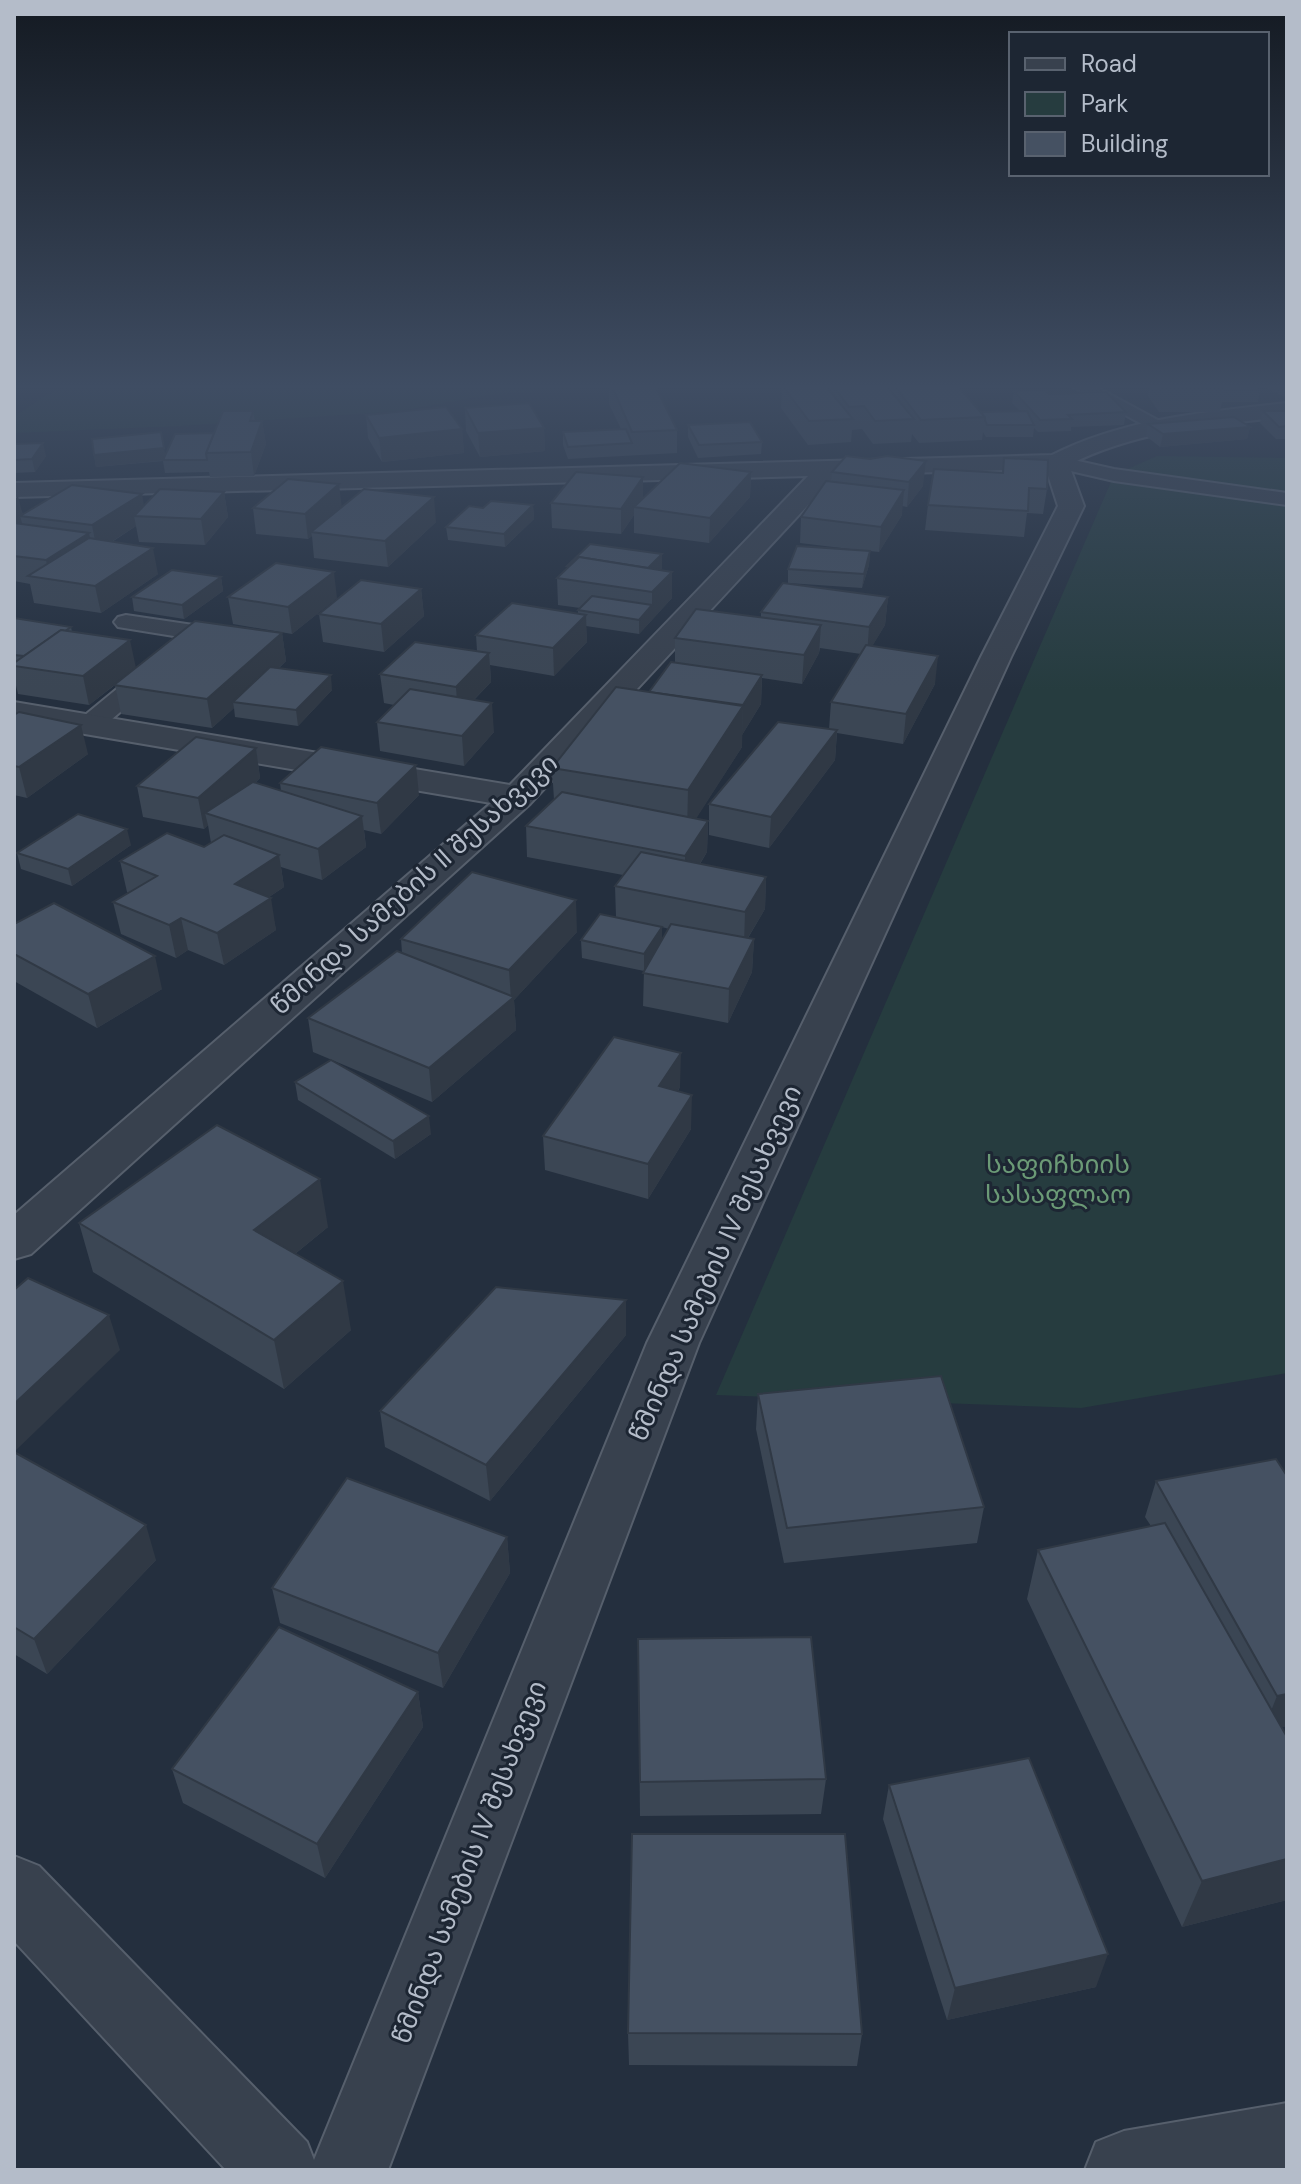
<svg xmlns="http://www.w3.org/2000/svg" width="1301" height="2184" font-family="'DM Sans','Noto Sans Georgian',sans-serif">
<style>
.green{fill:#263c3f}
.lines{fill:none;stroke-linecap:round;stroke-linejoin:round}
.service-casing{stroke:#565f6c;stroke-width:4}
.minor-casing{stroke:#565f6c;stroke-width:4}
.service{fill:#38414e;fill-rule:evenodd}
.minor{fill:#38414e;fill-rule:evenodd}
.wall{fill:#3b4654;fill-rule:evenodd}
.shaded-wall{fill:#303945}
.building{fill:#455162;stroke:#303945;stroke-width:2}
.labels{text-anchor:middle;stroke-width:6;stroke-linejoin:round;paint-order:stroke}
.street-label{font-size:26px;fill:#b4bcc9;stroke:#1d2633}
.park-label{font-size:26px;fill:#6b9a76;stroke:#1d2633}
</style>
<rect width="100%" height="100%" fill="#242f3e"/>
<g class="green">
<polygon points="72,384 643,384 494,394 400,411 180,426 14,433 14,417 43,397"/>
<polygon points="1157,456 1287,458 1287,1373 1081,1408 716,1395 1114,475"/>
</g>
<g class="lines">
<defs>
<g id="service">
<polygon points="1068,384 1091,384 1167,425 1158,431 1151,429"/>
<polygon points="1056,456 1114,469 1287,493 1287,505 1114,481 1049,466 1046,462 1049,458"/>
<polygon points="126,615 200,626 209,628 212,633 97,732 79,732 75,726 79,720 180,637 118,627 114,622 118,617"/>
</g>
<g id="minor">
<path d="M1287 403V417C1212 425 1137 430 1069 465L1084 506 1011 657 699 1343 388 2170H226L14 1941V1856L39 1866 307 2142 314 2160 647 1343 981 657 1058 506 1046 469 836 475 530 804 31 1254 14 1259V1215L491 803 14 722V702L510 785 808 476 14 497V483L1052 455C1125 418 1206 412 1287 403Z"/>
<polygon points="1287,2103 1287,2170 1085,2170 1096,2142 1124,2131"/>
</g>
</defs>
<use href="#service" class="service-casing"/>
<use href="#minor" class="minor-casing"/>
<use href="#service" class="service"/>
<use href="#minor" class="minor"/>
</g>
<g class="wall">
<polygon points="609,384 654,384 677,430 677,453 568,459 563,445 563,432 621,429 609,404"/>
<polygon points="826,384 956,384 981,412 1020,411 1012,403 1014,391 1049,394 1126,412 1124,425 1071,427 1071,431 1038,432 1034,428 1033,437 986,437 983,432 982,440 919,443 912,434 911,442 873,444 862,429 852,430 851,442 808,445 781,408 782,385 826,386"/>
<polygon points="1150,384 1255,384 1260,390 1258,402 1222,402 1220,412 1159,412 1148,396"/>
<polygon points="1259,384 1287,384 1287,398"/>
<polygon points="465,408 544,428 545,451 480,457 466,431"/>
<polygon points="253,411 255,421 262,421 266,444 254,476 210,477 209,472 165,473 163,461 96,467 94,455 166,454 214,433"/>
<polygon points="1263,411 1287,411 1287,439 1276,439 1260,423"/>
<polygon points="366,415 462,429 464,453 382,462 368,438"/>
<polygon points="1148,424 1250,427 1247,439 1160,447 1146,436"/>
<polygon points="688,425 762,442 761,454 698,458 688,437"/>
<polygon points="14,444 46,456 35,472 14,473"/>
<polygon points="846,456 923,486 907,507 902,506 902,515 879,552 870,551 869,565 862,588 788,583 788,569 866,551 800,543 801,517 831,482 832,472"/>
<polygon points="751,472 750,497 709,543 634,533 634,515 621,534 552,528 551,503 643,499"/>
<polygon points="1003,473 1047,489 1043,514 1027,513 1024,537 925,530 928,505"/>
<polygon points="224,492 228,517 205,545 139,542 136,526 112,542 158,574 101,613 34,603 30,584 14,581 14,496 23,514 144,506"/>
<polygon points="533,505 534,519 505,547 448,540 446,527"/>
<polygon points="253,508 342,508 436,522 388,567 314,558 312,536 308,539 256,534"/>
<polygon points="662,554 662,568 660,570 672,572 672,598 639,634 586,626 587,642 554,676 490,665 491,682 474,700 494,732 464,766 380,751 377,722 394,705 384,703 380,674 477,651 476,635 578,613 578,610 580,608 558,605 557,578 567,568 567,566"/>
<polygon points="221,577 223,591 184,619 134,611 132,597"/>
<polygon points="421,589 424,616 384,652 323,642 319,614"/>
<polygon points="228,597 337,598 292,634 233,624"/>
<path d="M888 597 885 625 872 646 935 684 903 744 837 733 835 760 769 848 709 835V804L829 729 831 702 861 654 820 648 819 653 802 684 762 678 761 704 742 735V747L696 818 708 821 707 852 700 864 766 877 765 909 748 938 754 939 752 972 728 1023 643 1006 644 971 582 958 581 940 616 917 615 886 623 875 527 857 526 826 554 800 552 768 649 692 675 662V638L761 618V612ZM662 927 669 929 662 941Z"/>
<polygon points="14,618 71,627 72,632 136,668 282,633 286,661 279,668 332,690 298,726 235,717 234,708 212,728 121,714 115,685 89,705 18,694 14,677"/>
<polygon points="14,715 88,754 27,798 14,795"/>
<polygon points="256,748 260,778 255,783 281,791 280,783 419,795 381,834 364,830 366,847 322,880 281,867 284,887 269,897 276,930 224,965 188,950 176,958 121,934 113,902 128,893 127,892 120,861 204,847 211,843 208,825 204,829 143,817 137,786"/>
<polygon points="131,845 72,886 21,869 17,853"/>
<polygon points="14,924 162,989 97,1028 14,981"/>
<polygon points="577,932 514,1000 516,1030 432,1102 313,1052 308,1018 402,953 401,939"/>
<polygon points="295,1082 431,1134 395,1159 298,1100"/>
<polygon points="680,1087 678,1091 691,1129 648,1199 545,1170 543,1136"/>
<polygon points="79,1223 328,1227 295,1254 351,1330 284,1389 93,1272"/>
<polygon points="626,1335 490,1501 385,1447 380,1411"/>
<polygon points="758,1394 984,1507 977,1543 784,1563 756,1429"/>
<polygon points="14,1452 156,1560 47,1674 14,1654"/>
<polygon points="1287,1476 1287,1726 1281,1727 1287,1737 1287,1900 1182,1927 1027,1599 1038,1550 1151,1526 1145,1517 1156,1481"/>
<polygon points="507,1537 510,1573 443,1688 280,1623 272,1588"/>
<polygon points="638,1639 826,1779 821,1814 640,1816"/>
<polygon points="418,1692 423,1727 325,1878 183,1803 172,1769"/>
<polygon points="889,1785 1096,1987 947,2020 883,1819"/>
<polygon points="628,2033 862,2034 857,2066 629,2065"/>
</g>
<g class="shaded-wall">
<polygon points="262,421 266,444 254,476 251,452"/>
<polygon points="1250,427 1247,439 1160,447 1163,434"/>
<polygon points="544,428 545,451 480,457 478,433"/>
<polygon points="462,429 464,453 382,462 379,438"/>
<polygon points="43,443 46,456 35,472 32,459"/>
<polygon points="164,448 167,460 96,467 94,455"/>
<polygon points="926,461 923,486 907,507 909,482"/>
<polygon points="751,472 750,497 709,543 710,518"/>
<polygon points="643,477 643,502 634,507 634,515 621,534 621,509"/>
<polygon points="339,484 342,509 311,532 312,536 308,539 305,514"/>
<polygon points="904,490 902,515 879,552 881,527"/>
<polygon points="224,492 228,517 205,545 201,519"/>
<polygon points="142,494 146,517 134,516 136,526 97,551 92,525"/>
<polygon points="18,496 23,516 20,516 22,523 14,529 14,500"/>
<polygon points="434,497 436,522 388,567 385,541"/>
<polygon points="533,505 534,519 505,547 504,534"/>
<polygon points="89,533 94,559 50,580 46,560"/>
<polygon points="153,548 158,574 101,613 95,586"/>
<polygon points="870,551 869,565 862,588 864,574"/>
<polygon points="662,554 662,568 640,591 640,577"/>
<polygon points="334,572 337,598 292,634 288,607"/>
<polygon points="672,572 672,598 652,620 652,592"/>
<polygon points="221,577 223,591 184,619 182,605"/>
<polygon points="421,589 424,616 384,652 381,624"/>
<polygon points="888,597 885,625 867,655 869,627"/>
<polygon points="652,605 652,620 639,634 639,620"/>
<polygon points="586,615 587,642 554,676 553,648"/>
<polygon points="821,625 819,653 802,684 804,655"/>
<polygon points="282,633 286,661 240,703 233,702 234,708 212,728 207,699"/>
<polygon points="130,640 136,668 89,705 83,676"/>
<polygon points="489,653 491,682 458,716 456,687"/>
<polygon points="938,656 935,684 903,744 906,714"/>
<polygon points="331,675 332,690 298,726 296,710"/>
<polygon points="762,675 761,704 742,735 743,705"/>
<polygon points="492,703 494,732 464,766 462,736"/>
<polygon points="743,706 742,747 687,833 688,790"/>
<polygon points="81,725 88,754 27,798 19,767"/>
<polygon points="837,730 835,760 769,848 771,817"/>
<polygon points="256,748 260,778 217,817 205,813 208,825 204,829 198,798"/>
<polygon points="416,765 419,795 381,834 377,803"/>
<polygon points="362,816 366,847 322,880 318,849"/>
<polygon points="708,821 707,852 685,887 685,856"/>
<polygon points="127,829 131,845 72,886 68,869"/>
<polygon points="279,855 284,887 240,916 235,884"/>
<polygon points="766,877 765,909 744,944 745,912"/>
<polygon points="271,898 276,930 224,965 217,933"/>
<polygon points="576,900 577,932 514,1000 516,1030 432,1102 429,1068 511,999 509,970"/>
<polygon points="181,918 188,950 176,958 169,925"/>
<polygon points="662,927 662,944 644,971 644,954"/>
<polygon points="754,939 752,972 728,1023 729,989"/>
<polygon points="155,956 162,989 97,1028 88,994"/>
<polygon points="681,1053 680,1087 659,1121 659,1086"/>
<polygon points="692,1095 691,1129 648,1199 648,1164"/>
<polygon points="429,1116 431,1134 395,1159 393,1141"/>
<polygon points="320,1179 328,1227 264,1279 254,1230"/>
<polygon points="343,1281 351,1330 284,1389 274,1340"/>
<polygon points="626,1300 626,1335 490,1501 486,1465"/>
<polygon points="109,1315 120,1350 14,1452 14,1404"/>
<polygon points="146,1525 156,1560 47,1674 34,1639"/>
<polygon points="507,1537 510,1573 443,1688 438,1653"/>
<polygon points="418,1692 423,1727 325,1878 317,1844"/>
<polygon points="1287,1694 1287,1726 1263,1731 1277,1696"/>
<polygon points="1287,1859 1287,1900 1182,1927 1202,1881"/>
<polygon points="1108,1954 1096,1987 947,2020 955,1988"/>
</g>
<g class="building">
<polygon points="611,384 654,384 677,430 632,432"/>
<polygon points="824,384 853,419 809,421 782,385"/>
<polygon points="832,384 885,384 914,419 875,421 864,406 849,407"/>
<polygon points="893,384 956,384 985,417 921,420"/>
<polygon points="1160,384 1221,384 1225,389 1163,389"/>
<polygon points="1221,384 1255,384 1260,390 1225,390"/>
<polygon points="1045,390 1049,394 1106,392 1126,412 1068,415 1072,419 1040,420 1014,391"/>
<polygon points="529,403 544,428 478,433 465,408"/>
<polygon points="446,407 462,429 379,438 366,415"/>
<polygon points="223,411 253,411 250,421 262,421 251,452 206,453"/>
<polygon points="1027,411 1034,425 987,425 985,420 985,417 981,412"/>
<polygon points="1263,411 1287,411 1287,426 1279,427"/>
<polygon points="1234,417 1250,427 1163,434 1148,424"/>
<polygon points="750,422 762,442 699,445 688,425"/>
<polygon points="626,429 632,443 568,447 563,432"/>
<polygon points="161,432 164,448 94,455 92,439"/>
<polygon points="214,433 206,453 207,460 163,460 175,434"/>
<polygon points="43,443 32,459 14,460 14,444"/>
<polygon points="846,456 870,459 887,456 926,461 909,482 832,472"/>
<polygon points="1004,458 1048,460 1047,489 1029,488 1028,511 928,505 934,469 1003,473"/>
<polygon points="680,463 751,472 710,518 634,507"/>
<polygon points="576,472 643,477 621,509 551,503"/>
<polygon points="288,479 339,484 305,514 253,508"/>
<polygon points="826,481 904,490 881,527 801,517"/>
<polygon points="72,485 142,494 92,525 20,516"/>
<polygon points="160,489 224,492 201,519 134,516"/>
<polygon points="364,489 434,497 385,541 311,532"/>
<polygon points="491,501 533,505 504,534 446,527 469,506 483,508"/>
<polygon points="14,523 89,533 46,560 14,556"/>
<polygon points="89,538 153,548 95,586 28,576"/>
<polygon points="590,544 662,554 648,568 579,557 569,566 567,566"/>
<polygon points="797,546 870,551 864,574 788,569"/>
<polygon points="579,557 672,572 652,592 557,578"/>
<polygon points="276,563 334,572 288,607 228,597"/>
<polygon points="172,570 221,577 182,605 132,597"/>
<polygon points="361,580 421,589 381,624 319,614"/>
<polygon points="783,583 888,597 869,627 761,612"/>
<polygon points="592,596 652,605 639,620 578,610"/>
<polygon points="512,603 586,615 553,648 476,635"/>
<polygon points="696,609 821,625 804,655 675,638"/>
<polygon points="14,618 71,627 65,631 61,630 24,656 14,655"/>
<polygon points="195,621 282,633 207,699 114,685"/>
<polygon points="61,630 130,640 83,676 14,666 14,663"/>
<polygon points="415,642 489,653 456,687 380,674"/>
<polygon points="866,645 938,656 906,714 831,702"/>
<polygon points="671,662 762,675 743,705 649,692"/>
<polygon points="270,667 331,675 296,710 233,702"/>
<polygon points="616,687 743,706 688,790 552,768"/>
<polygon points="410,689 492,703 462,736 377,722"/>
<polygon points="19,712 81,725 19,767 14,766 14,715"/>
<polygon points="778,722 837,730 771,817 709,804"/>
<polygon points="196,737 256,748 198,798 137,786"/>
<polygon points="321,747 416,765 377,803 280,783"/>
<polygon points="253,782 362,816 318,849 205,813"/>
<polygon points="562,792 708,821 685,856 526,826"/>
<polygon points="78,814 127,829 68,869 17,853"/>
<polygon points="167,833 204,847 224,835 279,855 235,884 271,898 217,933 181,918 169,925 113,902 157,876 120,861"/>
<polygon points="641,852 766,877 745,912 615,886"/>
<polygon points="472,872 576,900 509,970 401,939"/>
<polygon points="54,903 155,956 88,994 14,954 14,924"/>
<polygon points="600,914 662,927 644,954 581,940"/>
<polygon points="671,924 754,939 729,989 643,973"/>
<polygon points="397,951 514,997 429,1068 308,1018"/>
<polygon points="614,1037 681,1053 659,1086 692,1095 648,1164 543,1136"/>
<polygon points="331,1060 429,1116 393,1141 295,1082"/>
<polygon points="217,1125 320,1179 254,1230 343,1281 274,1340 79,1223"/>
<polygon points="28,1278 109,1315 14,1404 14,1290"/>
<polygon points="496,1287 626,1300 486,1465 380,1411"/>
<polygon points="941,1376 984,1507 787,1528 758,1394"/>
<polygon points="14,1452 146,1525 34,1639 14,1627"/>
<polygon points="1276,1459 1287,1476 1287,1694 1277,1696 1156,1481"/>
<polygon points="347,1478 507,1537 438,1653 272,1588"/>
<polygon points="1165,1523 1287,1737 1287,1859 1202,1881 1038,1550"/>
<polygon points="279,1627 418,1692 317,1844 172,1769"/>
<polygon points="811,1637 826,1779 640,1782 638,1639"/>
<polygon points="1029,1758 1108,1954 955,1988 889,1785"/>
<polygon points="632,1834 845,1834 862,2034 628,2033"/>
</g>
<linearGradient id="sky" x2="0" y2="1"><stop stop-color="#141a22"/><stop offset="0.56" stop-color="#3f4d63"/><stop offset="1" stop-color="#3f4d63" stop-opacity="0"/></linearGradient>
<rect width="1301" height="690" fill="url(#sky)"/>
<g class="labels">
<g class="street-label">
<text transform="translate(414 884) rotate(-42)" y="9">წმინდა სამების II შესახვევი</text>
<text transform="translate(715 1263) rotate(-66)" y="9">წმინდა სამების IV შესახვევი</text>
<text transform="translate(469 1862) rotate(-69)" y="9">წმინდა სამების IV შესახვევი</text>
</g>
<g class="park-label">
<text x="1058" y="1173">საფიჩხიის<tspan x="1058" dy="30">სასაფლაო</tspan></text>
</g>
</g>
<rect width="1301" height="2184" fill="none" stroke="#b4bcc9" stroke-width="32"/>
<rect x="1009" y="32" width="260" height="144" fill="#1d2633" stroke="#59626f" stroke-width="2"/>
<rect x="1025" y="58" width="40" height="12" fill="#38414e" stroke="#59626f" stroke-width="2"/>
<text x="1081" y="72" font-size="24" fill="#b4bcc9">Road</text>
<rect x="1025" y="92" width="40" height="24" fill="#263c3f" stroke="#59626f" stroke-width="2"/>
<text x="1081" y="112" font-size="24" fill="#b4bcc9">Park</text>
<rect x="1025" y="132" width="40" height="24" fill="#455162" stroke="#59626f" stroke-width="2"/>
<text x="1081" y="152" font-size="24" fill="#b4bcc9">Building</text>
</svg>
